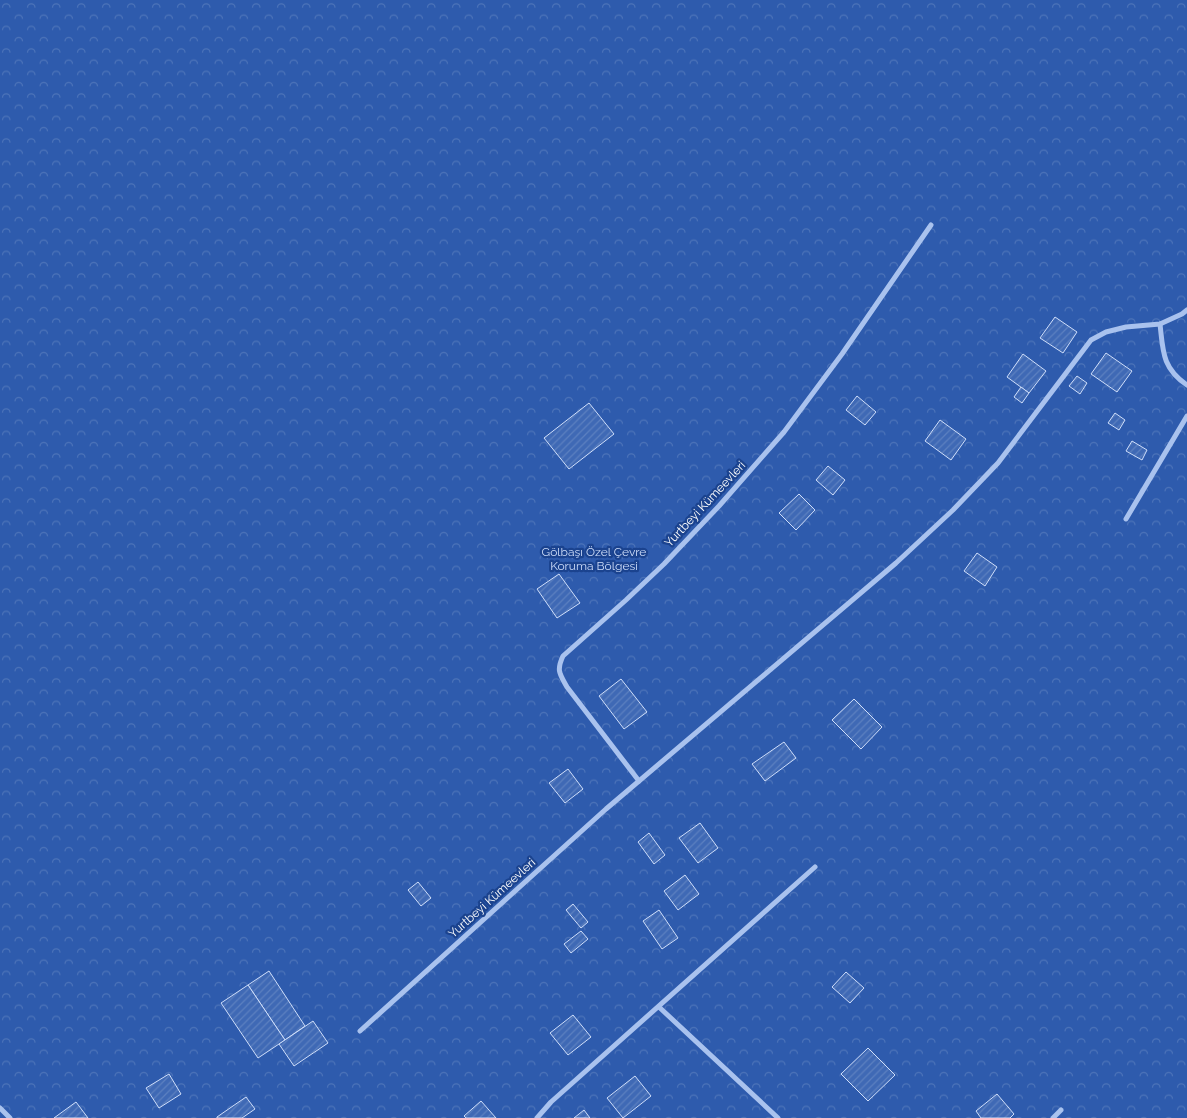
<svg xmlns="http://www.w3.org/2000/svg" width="1187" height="1118" font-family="Raleway,sans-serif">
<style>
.forest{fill:url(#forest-crowns)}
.building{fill:url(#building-hatch);stroke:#cfdefa}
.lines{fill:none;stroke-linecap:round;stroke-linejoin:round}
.street{stroke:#a9c2ee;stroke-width:5}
.labels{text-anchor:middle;stroke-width:4.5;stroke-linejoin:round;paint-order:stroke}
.street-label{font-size:12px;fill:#fff;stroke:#1b438f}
.park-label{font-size:12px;fill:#cfdefa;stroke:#1b438f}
</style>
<defs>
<pattern id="forest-crowns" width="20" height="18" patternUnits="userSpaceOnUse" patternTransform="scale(1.25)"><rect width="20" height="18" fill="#2e5bad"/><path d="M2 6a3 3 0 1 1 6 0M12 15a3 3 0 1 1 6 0" fill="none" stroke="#4d74b9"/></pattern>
<pattern id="building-hatch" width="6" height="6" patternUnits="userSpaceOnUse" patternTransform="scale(1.25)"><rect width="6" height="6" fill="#3f69b5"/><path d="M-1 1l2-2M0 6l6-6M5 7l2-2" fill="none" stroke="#5c80c0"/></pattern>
</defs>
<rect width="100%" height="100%" fill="#1b438f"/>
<rect class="forest" x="0" y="0" width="1187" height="1118"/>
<g class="building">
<polygon points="1055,317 1077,332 1063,353 1040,338"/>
<polygon points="1106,353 1132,371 1117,392 1091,374"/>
<polygon points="1023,354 1046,371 1029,393 1007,377"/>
<polygon points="1077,376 1087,383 1080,394 1069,386"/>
<polygon points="1021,387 1029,393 1022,403 1014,397"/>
<polygon points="857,396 876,412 865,425 846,410"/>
<polygon points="589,403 614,434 569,469 544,438"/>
<polygon points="1115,413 1125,420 1119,430 1108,423"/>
<polygon points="940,420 966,439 951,460 925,441"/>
<polygon points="1132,441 1147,450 1142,460 1126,451"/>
<polygon points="828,466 845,480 833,495 816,480"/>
<polygon points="799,494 815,510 796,530 779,513"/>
<polygon points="977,553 997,567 985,586 964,571"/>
<polygon points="559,574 580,603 557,618 537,589"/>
<polygon points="621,679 647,712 624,729 599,696"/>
<polygon points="854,699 882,727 861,749 832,720"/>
<polygon points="784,742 796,758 765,781 752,764"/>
<polygon points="568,769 583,789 565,803 549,783"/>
<polygon points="700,823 718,848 698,863 679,838"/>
<polygon points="649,833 665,855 654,864 638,842"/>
<polygon points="685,875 699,894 678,910 664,891"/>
<polygon points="418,882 431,898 421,906 408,890"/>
<polygon points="573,904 588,922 581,928 566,910"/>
<polygon points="659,910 678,938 662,949 643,921"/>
<polygon points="581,931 588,939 571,953 564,944"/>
<polygon points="269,971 305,1026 285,1040 248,985"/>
<polygon points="846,972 864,988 850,1003 832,987"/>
<polygon points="248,985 285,1040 258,1058 221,1003"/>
<polygon points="573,1015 591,1037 568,1055 550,1033"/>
<polygon points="313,1021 328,1043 294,1066 279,1044"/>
<polygon points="868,1048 895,1075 868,1101 841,1074"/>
<polygon points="169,1074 181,1094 159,1108 146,1088"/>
<polygon points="635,1076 651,1096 623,1118 607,1098"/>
<polygon points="997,1094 1014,1114 1010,1118 981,1118 976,1111"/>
<polygon points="246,1097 255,1109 242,1118 217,1118 217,1117"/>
<polygon points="481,1101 496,1118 466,1118 464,1116"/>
<polygon points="76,1102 88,1118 54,1118"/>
<polygon points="584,1110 590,1118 574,1118"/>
</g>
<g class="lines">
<g class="street">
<path d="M1160 324C1163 351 1162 368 1187 385"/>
<polyline points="1126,519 1187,416"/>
<path d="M639 781 567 687C560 674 556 671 563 656L626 600 664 564 719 506 784 432 842 354 931 225"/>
<polyline points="659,1007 778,1118"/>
<polyline points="360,1031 606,809 896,563 953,510 998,463 1091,340 1106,332 1126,327 1160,324 1182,314 1187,310"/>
<polyline points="0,1108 10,1118"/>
<polyline points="537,1118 551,1102 815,867"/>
<polyline points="1053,1118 1061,1110"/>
</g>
</g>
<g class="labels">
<g class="street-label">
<text transform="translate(705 504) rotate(-47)" y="4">Yurtbeyi Kümeevleri</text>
<text transform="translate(492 898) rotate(-42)" y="4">Yurtbeyi Kümeevleri</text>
</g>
<g class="park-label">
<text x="594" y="556">Gölbaşı Özel Çevre<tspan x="594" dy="14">Koruma Bölgesi</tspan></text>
</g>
</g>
</svg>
